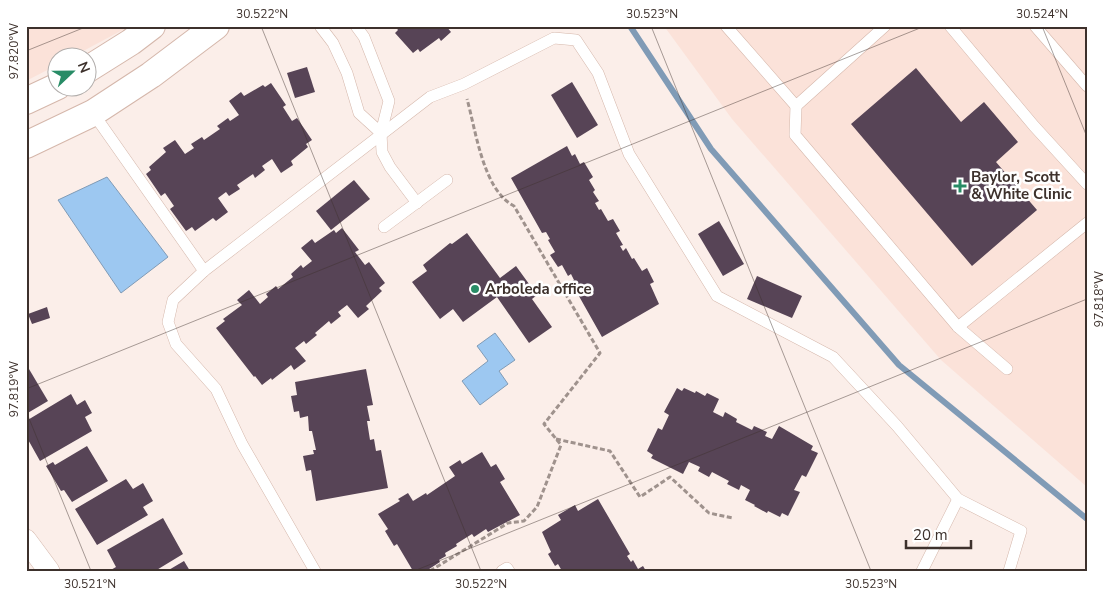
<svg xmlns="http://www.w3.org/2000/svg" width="1113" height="597" font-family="'Nunito Sans',sans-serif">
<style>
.built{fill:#fbe2d9}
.water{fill:#9dc8f1;stroke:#809bb6}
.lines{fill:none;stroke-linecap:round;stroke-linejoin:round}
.stream{stroke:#809bb6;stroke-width:6}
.building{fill:#574456}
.service-casing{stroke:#d5b7ab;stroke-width:12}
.minor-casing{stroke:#d5b7ab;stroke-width:22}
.tertiary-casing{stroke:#d5b7ab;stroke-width:28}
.path{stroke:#9f928d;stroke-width:3;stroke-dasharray:5 2.5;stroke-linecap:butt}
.service{stroke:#fff;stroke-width:11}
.minor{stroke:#fff;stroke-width:21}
.tertiary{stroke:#fff;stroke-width:26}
.ticks{fill:none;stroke:#3d312c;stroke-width:1;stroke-opacity:0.45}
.poi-dot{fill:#288c66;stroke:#fff;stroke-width:2}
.labels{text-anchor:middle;stroke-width:5;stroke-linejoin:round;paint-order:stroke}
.poi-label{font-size:15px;font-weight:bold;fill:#3d312c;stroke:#fff;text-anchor:start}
.neatline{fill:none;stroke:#3d312c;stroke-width:2}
.ticks-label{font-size:12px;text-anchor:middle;fill:#3d312c}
</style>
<rect width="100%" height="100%" fill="#fbeee9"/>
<g class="built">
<polygon points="26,26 130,26 72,57 58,58 57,65 26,81"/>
<polygon points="664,26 1087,26 1087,487 941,360 732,119"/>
</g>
<g class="water">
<polygon points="107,177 168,257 121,293 58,200"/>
<polygon points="495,333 515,360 499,371 508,384 480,405 462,381 488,361 477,346"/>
</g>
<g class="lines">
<polyline class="stream" points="630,26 711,149 899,365 1087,519"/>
</g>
<g class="building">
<polygon points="395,26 446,26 451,32 441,41 439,38 420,52 418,49 413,53 395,33 398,30"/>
<polygon points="307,67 315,92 295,98 287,73"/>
<polygon points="916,68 961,122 984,102 1018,142 996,162 1037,210 972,266 851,124"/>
<polygon points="572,82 598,125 577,138 551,95"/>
<polygon points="271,83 286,105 283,107 292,121 297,118 312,140 306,144 308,147 291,161 293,165 281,173 272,159 262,166 265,170 255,178 253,174 237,185 240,189 229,196 226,192 218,198 228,212 216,221 213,218 195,231 192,227 186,231 170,209 174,206 165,193 161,196 146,174 151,170 149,167 166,152 163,148 175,140 185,154 194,148 191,144 202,137 204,140 220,129 217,126 228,118 230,121 239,115 229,101 241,92 244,96 263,85 265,87"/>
<polygon points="567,146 572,156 575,154 580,164 584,162 593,177 589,180 595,190 593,192 599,201 595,203 599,210 601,209 608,221 613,219 620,231 616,233 623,245 620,246 623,251 626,248 632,259 634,258 642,271 647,268 654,282 650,284 659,304 602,337 571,282 574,280 571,274 568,276 562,265 558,267 550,255 555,252 548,240 550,239 546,232 542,233 511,178"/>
<polygon points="354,180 370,199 331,230 316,211"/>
<polygon points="719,221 744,264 723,276 698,234"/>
<polygon points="342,228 359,250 355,252 365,265 369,262 385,283 379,288 382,291 366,306 369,309 358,318 347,305 338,312 341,316 331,324 329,321 315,333 317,335 306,344 304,341 295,348 306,361 294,370 291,365 272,380 271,378 262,385 255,376 254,377 216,328 225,321 223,319 242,305 237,300 249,290 260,304 268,297 266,294 276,286 278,289 293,277 291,274 301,265 303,268 312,261 301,248 312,239 315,243 334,230 336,233"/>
<polygon points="467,233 500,278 516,266 537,295 532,299 552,327 529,343 497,297 463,322 453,309 440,319 412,282 427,271 423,265 450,243 452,244"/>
<polygon points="757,276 802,296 792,318 747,299"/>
<polygon points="47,307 50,318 32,324 28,314"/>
<polygon points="26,364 48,401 26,414"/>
<polygon points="366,369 373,405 367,406 370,421 367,421 370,440 374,439 376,451 381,450 388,488 316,501 311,470 306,471 303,456 314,454 313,450 316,450 312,431 309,431 308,416 300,418 299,411 294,412 291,396 297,395 295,382"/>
<polygon points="677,388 682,391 684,388 695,393 696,391 705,396 707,393 719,399 713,412 723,417 725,412 737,419 736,422 752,430 754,426 767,432 765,436 772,439 779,426 813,446 811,450 818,453 806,477 802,475 794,490 800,492 788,516 782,513 780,517 768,511 767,513 754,506 755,505 745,500 750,490 741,485 739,490 727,484 729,481 712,472 709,477 698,471 700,467 689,462 683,474 651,458 653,455 647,451 658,428 662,430 669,415 664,412"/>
<polygon points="71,394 77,405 85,400 92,413 85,417 92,431 40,461 26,436 26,421"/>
<polygon points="87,446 108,481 72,502 64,490 61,491 46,466 53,462 55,465"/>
<polygon points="482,452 491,467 496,464 505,479 500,482 520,515 488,532 486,529 474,537 472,534 456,544 457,546 445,553 446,556 439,560 440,562 426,571 413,571 397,544 394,546 385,531 388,529 378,514 400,501 398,499 408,493 413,501 426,493 427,495 455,476 449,467 460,460 462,464"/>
<polygon points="126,479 133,489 143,483 153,501 143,507 148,515 97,545 75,509"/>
<polygon points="598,499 630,554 627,556 631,562 633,560 638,569 643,566 646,571 562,571 558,564 555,566 548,554 551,552 542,532 561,520 558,515 575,505 578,511"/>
<polygon points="163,518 183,554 155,571 109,571 116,567 107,550"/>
<polygon points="184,561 190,571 167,571"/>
</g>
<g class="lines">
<defs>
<g id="service">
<polyline points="320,26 333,43 347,73 359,113 381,133 389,101 364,37 356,26"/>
<polyline points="726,26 796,106 885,26"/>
<polyline points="950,26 1034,126 1087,184"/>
<polyline points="1035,26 1087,86"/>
<polyline points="796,106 795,135 958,327 1087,223"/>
<polyline points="93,113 204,271"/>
<polyline points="381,133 382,152 390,167 417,203"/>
<polyline points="384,227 447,180"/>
<polyline points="958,327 1007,369"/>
<polyline points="315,571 242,444 216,389 176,344 168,322 173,300 204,271 430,97 464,84 554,38 576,40 598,73 629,154 717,296 833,357 897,426 958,499 1021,531 1009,571"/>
<polyline points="502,571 507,568 509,571"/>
<polyline points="922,571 958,499"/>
</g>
<polyline id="minor" points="26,540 49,571"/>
<g id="tertiary">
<polyline points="88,69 131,42 152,26"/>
<polyline points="26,101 58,86"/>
<polyline points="26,145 93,113 151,75 216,26"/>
</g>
</defs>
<use href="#service" class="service-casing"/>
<use href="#minor" class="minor-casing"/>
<use href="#tertiary" class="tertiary-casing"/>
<g class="path">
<polyline points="556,439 610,451 640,497 670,477 709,513 733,518"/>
<path d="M430 571 508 523 524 521 537 507 561 445 544 424 600 353 514 206C483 190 476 131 467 99"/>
</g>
<use href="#service" class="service"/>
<use href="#minor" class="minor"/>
<use href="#tertiary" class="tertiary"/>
</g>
<path class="ticks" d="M261 26 481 571M651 26 871 571M1042 26 1087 137M26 51 88 26M26 389 925 26M26 411 91 571M414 571 1087 299"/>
<g class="poi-dot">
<path d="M957.5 178.5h5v5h5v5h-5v5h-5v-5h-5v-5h5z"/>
<circle cx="475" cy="289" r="5"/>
</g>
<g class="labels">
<g class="poi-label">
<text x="971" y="182">Baylor, Scott<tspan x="971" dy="17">&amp; White Clinic</tspan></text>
<text x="485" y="294">Arboleda office</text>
</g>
</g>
<rect width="1113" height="597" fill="none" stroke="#ffffff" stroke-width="55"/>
<g transform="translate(72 72) rotate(68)"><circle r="24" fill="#ffffff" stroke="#b1adab"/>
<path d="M0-4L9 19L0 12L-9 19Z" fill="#288c66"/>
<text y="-8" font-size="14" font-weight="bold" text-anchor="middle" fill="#3d312c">N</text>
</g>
<path d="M906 540v8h65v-8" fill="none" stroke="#3d312c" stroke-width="2.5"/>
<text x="913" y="540" font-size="15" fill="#3d312c" stroke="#ffffff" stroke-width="4" paint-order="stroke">20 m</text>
<rect x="28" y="28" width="1058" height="542" class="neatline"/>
<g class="ticks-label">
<text x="262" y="18">30.522°N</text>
<text x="652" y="18">30.523°N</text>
<text x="1042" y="18">30.524°N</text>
<text transform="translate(14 51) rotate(-90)" y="4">97.820°W</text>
<text transform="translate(1099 299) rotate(-90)" y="4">97.818°W</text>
<text transform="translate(14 389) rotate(-90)" y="4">97.819°W</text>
<text x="90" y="588">30.521°N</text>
<text x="481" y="588">30.522°N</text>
<text x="871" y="588">30.523°N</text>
</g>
</svg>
